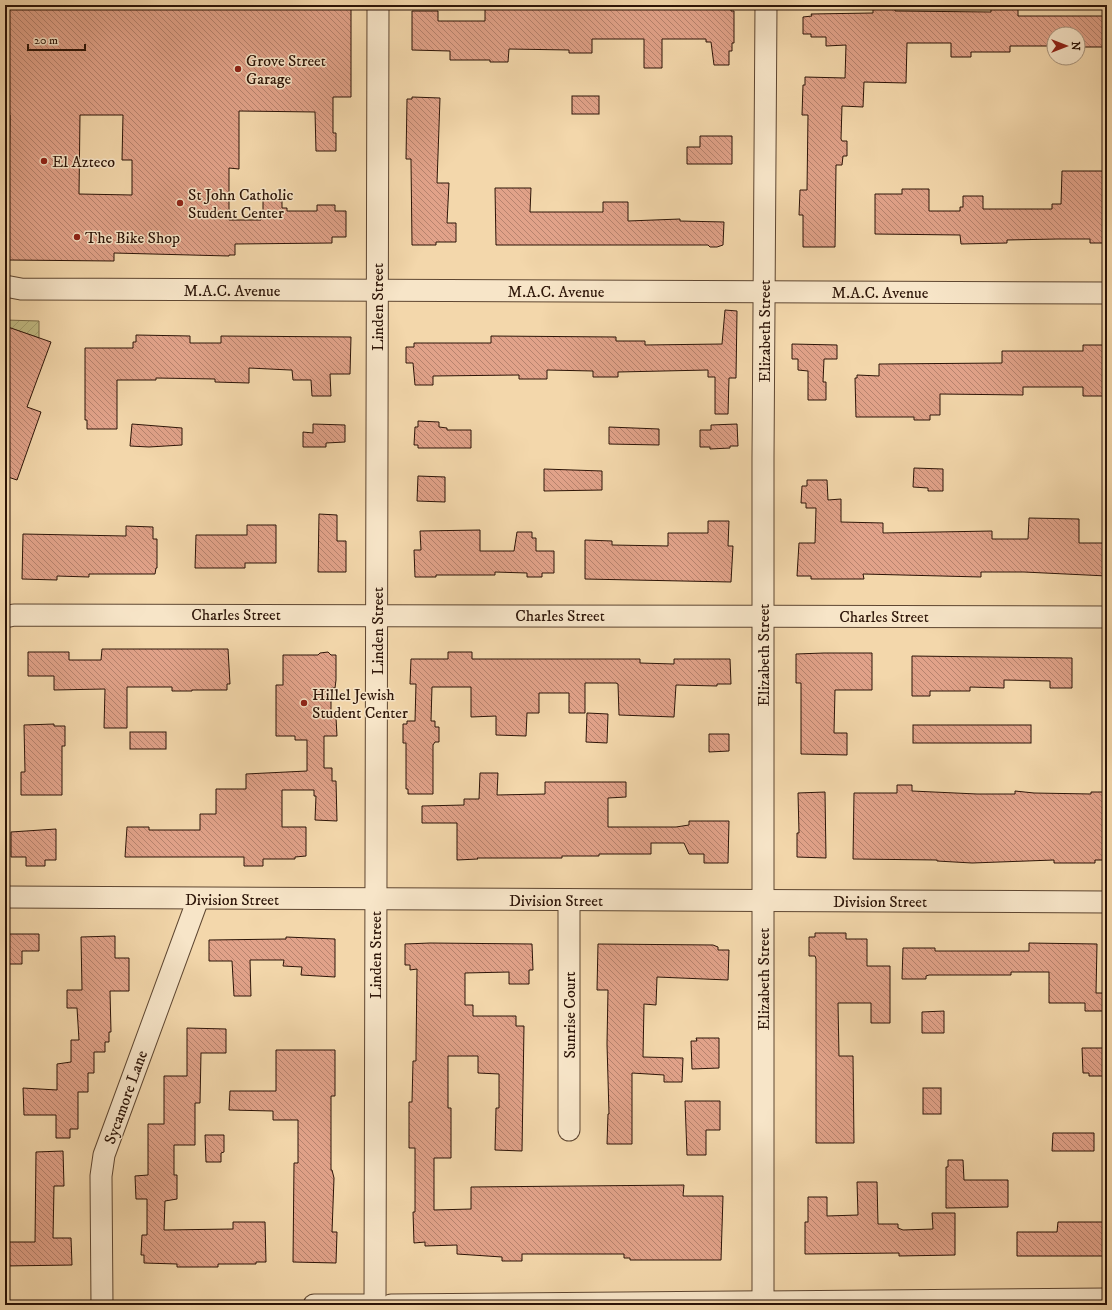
<svg xmlns="http://www.w3.org/2000/svg" width="1112" height="1310" font-family="'IM FELL DW Pica',serif">
<style>
.garden{fill:url(#garden-furrows);stroke:#786846}
.building{fill:url(#building-back-hatch);stroke:#2d1508;fill-rule:evenodd}
.lines{fill:none;stroke-linecap:round;stroke-linejoin:round}
.minor-casing{stroke:#5e4631;stroke-width:23}
.minor{stroke:#f7e5c8;stroke-width:21}
.poi-dot{fill:#8f2418;stroke:#f7e5c8;stroke-width:1.5}
.labels{text-anchor:middle;stroke-width:3;stroke-linejoin:round;paint-order:stroke}
.poi-label{font-size:16px;fill:#2d1508;stroke:#f7e5c8;text-anchor:start}
.street-label{font-size:16px;fill:#2d1508;stroke:#f7e5c8}
</style>
<defs>
<pattern id="garden-furrows" width="10" height="10" patternUnits="userSpaceOnUse"><rect width="10" height="10" fill="#c2bc84"/><path d="M-1 1l2-2M0 10L10 0M9 11l2-2" fill="none" stroke="#a7a170"/></pattern>
<pattern id="building-back-hatch" width="6" height="6" patternUnits="userSpaceOnUse"><rect width="6" height="6" fill="#e1a289"/><path d="M-1 5l2 2M0 0l6 6M5-1l2 2" fill="none" stroke="#b7836e"/></pattern>
</defs>
<rect width="100%" height="100%" fill="#f3d7ab"/>
<filter id="stains"><feTurbulence type="fractalNoise" baseFrequency=".005" numOctaves="4"/><feColorMatrix values="0 0 0 0 .2 0 0 0 0 .09 0 0 0 0 .02 0 0 0 .5 -.17"/></filter>
<radialGradient id="worn" r=".72"><stop offset=".6" stop-color="#630" stop-opacity="0"/><stop offset="1" stop-color="#630" stop-opacity=".3"/></radialGradient>
<polygon class="garden" points="5,320 39,321 39,338 5,326"/>
<g class="building">
<path d="M7 5H351V97H333V133H336V151H316L315 112 239 111V169L229 168V220H261V213H263V195H282V208H287V211H317V205H335V211H346V237H332V243L235 244V255H229V256L114 253V261L8 260 10 115H6L5 34V7H7ZM80 115H123L122 160H132V195L79 194Z"/>
<polygon points="708,5 731,5 731,11 734,11 734,43 732,43 732,51 729,51 729,65 714,65 711,42 706,42 706,39 662,39 662,68 644,68 644,39 592,39 592,53 569,53 569,50 509,49 508,62 490,62 490,60 450,60 450,51 412,50 412,11 438,11 438,21 485,21 485,8 526,8 526,6 708,7"/>
<polygon points="991,6 1018,6 1018,16 1107,16 1107,44 1105,44 1105,47 1078,47 1078,34 1054,34 1054,46 1010,46 1010,52 971,52 971,57 951,57 951,43 907,43 906,83 864,82 863,107 842,106 841,139 842,141 847,141 847,156 843,156 842,165 836,165 835,247 803,247 803,215 799,215 800,190 807,190 808,115 802,115 803,85 805,85 805,77 845,78 846,45 826,46 826,37 811,37 811,34 803,34 803,17 812,16 811,14 873,13 873,7 895,7 895,11 991,12"/>
<rect x="572" y="96" width="27" height="18"/>
<polygon points="412,97 440,98 437,183 449,183 447,223 456,223 456,242 436,242 436,245 412,245 411,161 411,159 406,159 407,99 412,99"/>
<polygon points="700,136 732,136 732,164 687,164 687,147 700,147"/>
<polygon points="1062,171 1107,171 1107,243 1090,243 1090,239 1058,239 1007,240 1007,243 961,244 960,235 875,234 875,194 902,194 902,189 929,189 929,211 960,211 960,207 963,207 963,196 983,196 983,209 1052,209 1052,204 1061,204"/>
<polygon points="495,188 531,188 530,212 603,212 603,202 628,202 628,221 680,219 680,221 724,222 723,245 717,247 710,247 708,245 496,245"/>
<polygon points="725,310 737,311 736,378 729,378 728,414 715,414 715,377 708,377 708,370 618,372 618,377 593,377 593,371 547,370 547,379 519,379 519,375 433,376 433,385 415,385 413,363 406,363 406,347 414,347 414,343 491,343 491,336 616,337 616,341 645,341 645,345 722,344"/>
<polygon points="5,326 51,342 27,407 41,412 17,480 5,476"/>
<polygon points="136,335 190,336 190,343 221,343 221,336 351,337 350,374 330,374 331,396 312,396 311,380 293,380 292,370 290,370 249,368 249,383 215,382 215,379 156,378 156,380 117,380 117,429 87,429 87,420 85,420 85,348 133,348 133,342 136,342"/>
<polygon points="792,344 837,345 837,359 824,359 823,382 826,382 826,400 808,400 808,371 798,370 798,359 792,359"/>
<polygon points="1083,345 1107,345 1107,396 1083,396 1083,387 1023,387 1023,395 940,394 940,415 930,415 930,420 914,420 914,417 856,417 855,378 857,378 857,375 879,376 879,364 1002,363 1002,351 1083,351"/>
<polygon points="418,421 439,422 439,427 447,428 447,430 471,430 471,448 418,448 418,445 414,445 415,427 418,427"/>
<polygon points="132,424 182,428 182,445 149,447 130,446"/>
<polygon points="313,424 345,425 345,442 326,443 326,447 303,447 303,432 313,433"/>
<polygon points="737,424 738,446 730,446 730,448 710,449 710,447 700,447 700,430 711,430 711,425"/>
<polygon points="609,427 659,429 659,445 609,444"/>
<polygon points="914,468 943,469 943,491 928,491 928,488 913,487"/>
<polygon points="544,469 602,471 602,490 544,491"/>
<polygon points="418,476 445,477 445,502 417,501"/>
<polygon points="807,480 827,480 828,500 841,499 841,522 883,523 883,533 992,531 992,539 1028,539 1029,518 1079,519 1079,543 1107,543 1107,576 1024,572 981,572 981,577 863,574 864,579 811,579 811,576 797,576 799,543 815,543 816,508 806,508 806,503 801,503 802,486 807,486"/>
<polygon points="319,514 337,515 337,541 346,541 346,572 318,572"/>
<polygon points="708,521 729,521 728,546 733,546 731,582 585,579 585,540 612,541 612,545 668,546 668,533 708,533"/>
<polygon points="247,525 276,525 276,563 245,563 245,568 195,568 196,535 247,535"/>
<polygon points="126,526 153,527 153,539 157,539 157,568 156,568 155,574 89,574 89,577 57,576 57,580 22,579 23,534 126,536"/>
<polygon points="480,530 480,551 514,551 517,532 532,532 532,538 536,538 536,551 554,551 554,573 542,573 542,577 527,577 527,573 495,572 495,575 436,575 436,577 415,577 414,550 421,550 420,531"/>
<polygon points="102,649 228,649 230,684 227,684 227,690 192,690 192,691 172,691 172,687 127,687 127,728 104,728 105,689 54,690 54,676 28,676 28,652 69,652 69,660 101,660"/>
<polygon points="328,652 331,655 336,655 336,680 335,688 331,688 331,718 336,718 337,736 324,736 324,768 332,768 332,781 336,781 337,821 315,820 316,796 314,796 314,790 282,790 282,827 306,827 306,856 295,857 295,859 263,859 263,866 244,866 244,857 125,857 127,827 149,827 149,830 200,830 200,814 216,814 216,789 246,789 246,774 307,771 307,740 295,740 295,736 276,736 276,685 283,685 283,655 318,655 320,653"/>
<polygon points="448,652 472,652 472,659 640,659 640,663 674,664 674,659 730,659 731,684 717,684 717,686 676,685 674,717 619,715 618,684 616,683 585,683 585,713 569,713 569,693 539,693 539,713 527,713 526,736 496,735 496,716 471,717 471,687 432,687 431,721 435,721 435,727 439,727 439,742 435,742 433,745 433,794 408,794 408,789 406,789 406,743 403,743 403,724 407,724 407,721 415,721 416,684 410,684 411,659 448,659"/>
<polygon points="824,653 872,653 872,690 835,690 834,733 847,733 847,755 801,754 801,683 796,683 796,654"/>
<polygon points="912,656 1072,658 1072,688 1050,688 1050,681 1004,680 1004,688 970,687 970,691 930,691 930,696 912,696"/>
<polygon points="587,713 608,714 607,743 586,742"/>
<polygon points="54,724 54,726 65,726 65,746 62,746 62,795 21,795 21,772 25,772 24,725"/>
<rect x="913" y="725" width="118" height="18"/>
<rect x="130" y="732" width="36" height="17"/>
<polygon points="709,734 729,734 729,751 709,752"/>
<polygon points="480,773 498,773 497,795 545,794 545,782 626,782 626,797 608,798 608,827 676,827 689,825 689,821 729,821 728,863 704,863 704,854 689,854 684,843 651,843 651,854 599,854 599,856 562,856 562,858 477,858 478,859 457,860 457,823 422,823 422,806 464,805 464,799 479,799"/>
<polygon points="897,785 912,785 912,791 977,794 1015,794 1015,791 1034,793 1091,794 1091,792 1107,792 1107,811 1103,811 1103,860 1095,860 1095,863 1054,863 1054,860 972,863 937,861 937,860 853,859 854,793 897,793"/>
<polygon points="825,792 826,858 797,857 797,833 799,833 798,793"/>
<polygon points="56,829 56,860 45,860 45,866 26,866 26,857 11,857 11,832"/>
<polygon points="815,933 846,933 846,939 867,939 867,966 890,966 890,1023 871,1023 871,1003 838,1003 839,1056 853,1056 854,1143 816,1143 816,959 815,956 809,956 809,937 815,937"/>
<polygon points="5,934 39,934 39,951 22,951 22,964 5,964"/>
<polygon points="115,936 115,958 129,958 129,991 110,991 111,1032 109,1032 109,1042 105,1042 105,1052 94,1052 94,1073 88,1073 88,1092 78,1092 78,1129 70,1129 70,1138 56,1138 56,1115 24,1115 23,1088 57,1090 57,1064 71,1062 71,1040 79,1040 77,1008 67,1008 67,990 82,990 81,937"/>
<polygon points="286,937 335,939 335,977 301,975 302,967 283,966 284,960 250,960 251,996 234,996 232,961 209,961 209,940 286,939"/>
<polygon points="430,943 532,944 533,970 529,970 529,984 509,984 509,972 465,973 465,1005 473,1005 473,1016 516,1016 516,1026 524,1026 522,1151 495,1150 496,1108 499,1108 499,1074 478,1073 478,1056 448,1056 448,1108 451,1108 451,1158 434,1158 434,1210 471,1209 471,1187 684,1185 683,1196 723,1196 721,1260 630,1260 630,1258 624,1258 624,1254 522,1254 522,1261 502,1261 502,1257 457,1254 457,1245 425,1246 425,1242 414,1243 413,1212 415,1212 415,1148 409,1148 409,1102 412,1102 413,1061 416,1061 416,1054 417,969 410,970 410,965 405,965 405,944"/>
<polygon points="1029,943 1097,944 1096,993 1103,993 1103,1011 1085,1011 1085,1003 1049,1003 1049,972 1011,972 1011,975 929,975 926,976 926,979 902,979 903,948 935,948 935,951 1029,951"/>
<polygon points="598,944 713,945 718,947 718,950 729,950 728,980 657,977 656,1005 644,1004 643,1057 683,1058 682,1082 664,1082 664,1075 632,1073 632,1144 607,1144 608,1114 609,1114 607,1044 608,990 597,990"/>
<polygon points="944,1011 944,1033 922,1033 922,1012"/>
<polygon points="187,1028 226,1029 226,1053 201,1053 200,1103 195,1103 195,1145 174,1145 174,1175 177,1175 177,1199 165,1201 164,1230 233,1229 233,1222 265,1222 266,1262 256,1262 256,1264 218,1264 218,1267 177,1267 177,1264 144,1263 144,1255 141,1255 142,1235 147,1235 147,1199 136,1199 135,1176 148,1175 148,1124 164,1124 164,1076 187,1076"/>
<polygon points="696,1038 719,1038 719,1068 692,1069 691,1041 697,1041"/>
<polygon points="1082,1048 1107,1048 1107,1076 1089,1076 1089,1073 1083,1073"/>
<polygon points="276,1050 335,1050 335,1096 331,1096 331,1170 332,1170 334,1178 332,1232 337,1232 336,1263 293,1262 294,1163 298,1163 298,1120 273,1120 273,1111 229,1110 230,1091 276,1091"/>
<rect x="923" y="1088" width="18" height="26"/>
<polygon points="685,1101 720,1101 720,1130 706,1130 706,1155 687,1155"/>
<polygon points="1053,1133 1094,1133 1094,1151 1052,1151"/>
<polygon points="205,1135 224,1135 224,1152 221,1153 221,1162 206,1162"/>
<polygon points="63,1151 64,1186 54,1186 53,1238 71,1238 72,1265 5,1266 5,1242 35,1242 36,1152"/>
<polygon points="948,1160 963,1160 964,1180 1008,1180 1008,1207 946,1208 946,1167 948,1167"/>
<polygon points="857,1182 877,1182 878,1224 898,1224 898,1228 903,1230 933,1229 932,1213 955,1213 955,1255 899,1256 899,1253 805,1254 805,1222 808,1222 808,1197 827,1197 827,1216 858,1215"/>
<polygon points="1058,1222 1107,1222 1107,1256 1017,1256 1017,1232 1057,1232"/>
</g>
<g class="lines">
<defs>
<g id="minor">
<polyline points="5,286 21,289 1107,293"/>
<polyline points="5,617 14,615 1107,617"/>
<polyline points="5,897 1107,902"/>
<polyline points="569,1130 569,900"/>
<polyline points="102,1305 101,1176 104,1155 198,899"/>
<polyline points="314,1305 369,1305"/>
<polyline points="375,1305 378,5"/>
<polyline points="391,1305 1107,1299"/>
<polyline points="763,1305 763,457 766,5"/>
</g>
</defs>
<use href="#minor" class="minor-casing"/>
<use href="#minor" class="minor"/>
</g>
<g class="poi-dot">
<circle cx="238" cy="69" r="4"/>
<circle cx="44" cy="161" r="4"/>
<circle cx="180" cy="203" r="4"/>
<circle cx="77" cy="237" r="4"/>
<circle cx="304" cy="703" r="4"/>
</g>
<g class="labels">
<g class="poi-label">
<text x="246" y="66">Grove Street<tspan x="246" dy="18">Garage</tspan></text>
<text x="52" y="167">El Azteco</text>
<text x="188" y="200">St John Catholic<tspan x="188" dy="18">Student Center</tspan></text>
<text x="85" y="243">The Bike Shop</text>
<text x="312" y="700">Hillel Jewish<tspan x="312" dy="18">Student Center</tspan></text>
</g>
<g class="street-label">
<text x="232" y="296">M.A.C. Avenue</text>
<text x="556" y="297">M.A.C. Avenue</text>
<text x="880" y="298">M.A.C. Avenue</text>
<text transform="translate(377 307) rotate(-90)" y="6">Linden Street</text>
<text transform="translate(764 331) rotate(-90)" y="6">Elizabeth Street</text>
<text x="236" y="620">Charles Street</text>
<text x="560" y="621">Charles Street</text>
<text x="884" y="622">Charles Street</text>
<text transform="translate(377 631) rotate(-90)" y="6">Linden Street</text>
<text transform="translate(763 655) rotate(-90)" y="6">Elizabeth Street</text>
<text x="232" y="905">Division Street</text>
<text x="556" y="906">Division Street</text>
<text x="880" y="907">Division Street</text>
<text transform="translate(375 955) rotate(-90)" y="6">Linden Street</text>
<text transform="translate(763 979) rotate(-90)" y="6">Elizabeth Street</text>
<text transform="translate(569 1015) rotate(-90)" y="6">Sunrise Court</text>
<text transform="translate(125 1097) rotate(-70)" y="6">Sycamore Lane</text>
</g>
</g>
<rect width="1112" height="1310" fill="none" stroke="#f3d7ab" stroke-width="20"/>
<rect x="6" y="6" width="1100" height="1298" fill="none" stroke="#2d1508" stroke-width="2"/>
<rect x="10" y="10" width="1092" height="1290" fill="none" stroke="#2d1508"/>
<g transform="translate(1066 46) rotate(90)"><circle r="19" fill="#f7e5c8" stroke="#a6927b"/>
<path d="M0-3L7 15L0 10L-7 15Z" fill="#8f2418"/>
<text y="-6" font-size="11" font-weight="bold" text-anchor="middle" fill="#2d1508">N</text>
</g>
<path d="M28 44v6h57v-6" fill="none" stroke="#2d1508" stroke-width="2"/>
<text x="34" y="44" font-size="12" fill="#2d1508" stroke="#f7e5c8" stroke-width="3" paint-order="stroke">20 m</text>
<rect width="100%" height="100%" filter="url(#stains)"/>
<rect width="100%" height="100%" fill="url(#worn)"/>
</svg>
